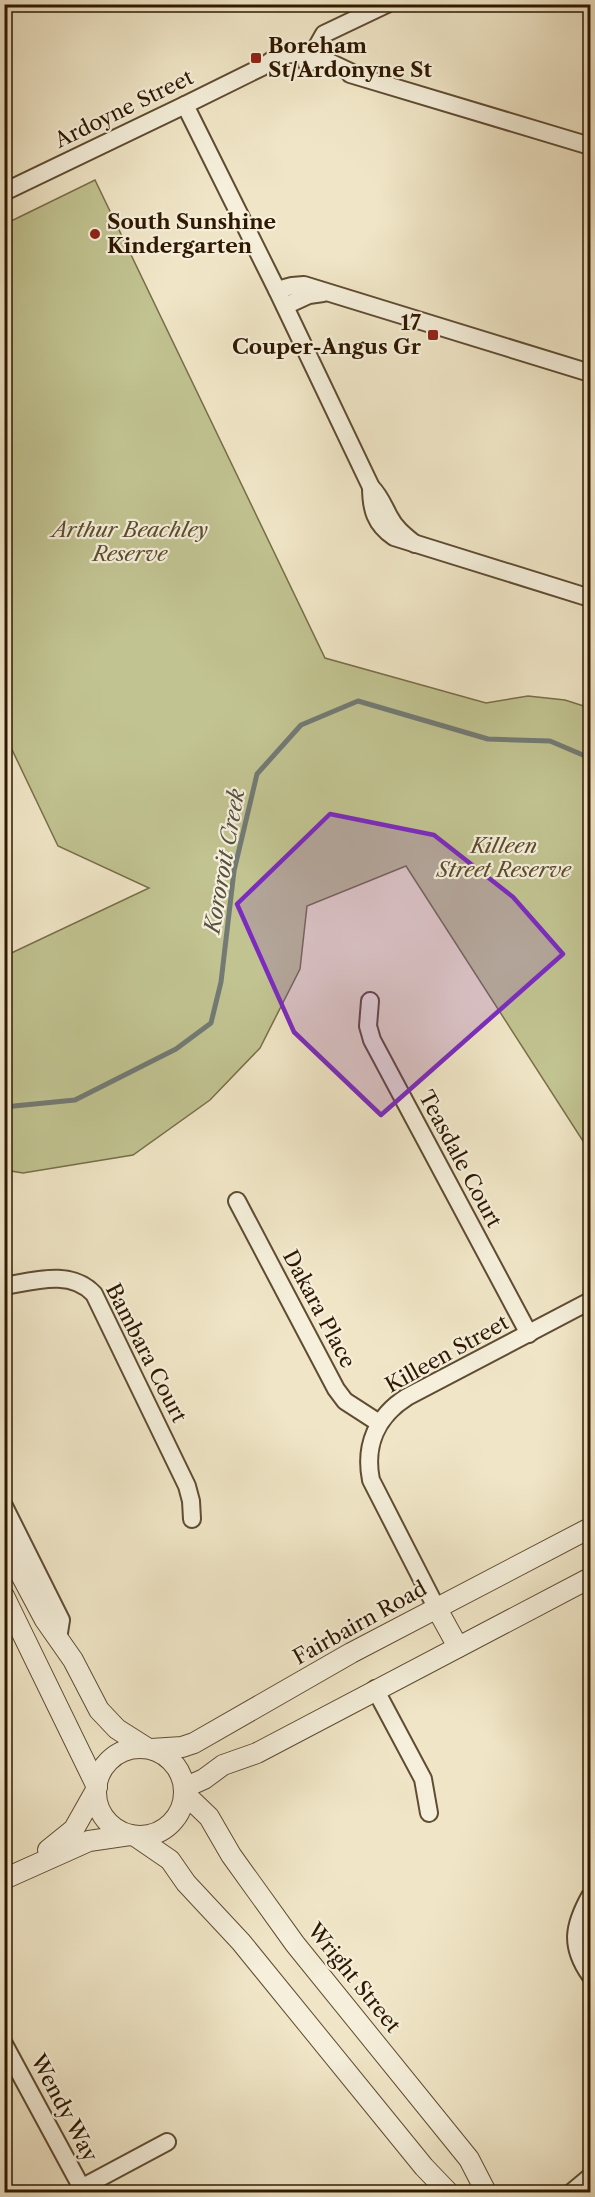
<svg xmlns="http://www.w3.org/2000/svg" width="595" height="2197" font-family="'Libre Caslon Text',serif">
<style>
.green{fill:#c1c391;stroke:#786e48;stroke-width:1.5}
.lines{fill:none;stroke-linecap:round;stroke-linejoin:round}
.stream{stroke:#737a74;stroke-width:5}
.minor-casing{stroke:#5f4c32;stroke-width:20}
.tertiary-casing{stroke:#5f4c32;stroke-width:22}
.minor{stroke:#f5efdb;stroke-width:16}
.tertiary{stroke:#f5efdb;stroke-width:20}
.marked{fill:#7b2cbf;fill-opacity:0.2;stroke:#7b2cbf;stroke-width:4.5;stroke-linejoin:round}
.poi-dot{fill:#8f2418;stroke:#f5efdb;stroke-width:2}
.labels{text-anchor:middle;stroke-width:4.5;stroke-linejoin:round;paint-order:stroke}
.poi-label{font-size:21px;font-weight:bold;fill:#2f1800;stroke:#f5efdb;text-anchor:start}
.street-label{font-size:21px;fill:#2f1800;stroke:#f5efdb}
.park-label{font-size:21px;font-style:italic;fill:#5b4b2c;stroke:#f5efdb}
.water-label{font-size:22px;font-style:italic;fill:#575144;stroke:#f5efdb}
</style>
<rect width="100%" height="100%" fill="#f0e6c7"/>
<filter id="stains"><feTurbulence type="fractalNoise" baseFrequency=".00333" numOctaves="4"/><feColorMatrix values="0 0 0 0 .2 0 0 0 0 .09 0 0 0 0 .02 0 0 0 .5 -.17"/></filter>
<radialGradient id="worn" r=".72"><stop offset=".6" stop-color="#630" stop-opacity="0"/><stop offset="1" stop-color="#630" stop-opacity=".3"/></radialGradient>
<polygon class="green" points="95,180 325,658 486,703 528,696 565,700 590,708 590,1152 406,866 307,906 300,969 260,1048 210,1100 133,1155 23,1173 5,1170 5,956 149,888 58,846 5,735 5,224"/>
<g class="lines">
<polyline class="stream" points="4,1107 75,1100 176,1049 211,1023 221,982 234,871 257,774 301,725 358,701 488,739 550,741 590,758"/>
<defs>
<g id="minor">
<polyline points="307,64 324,34 387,4"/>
<polyline points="350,74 590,146"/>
<path d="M185 105 277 290 371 487C380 496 383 505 389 516 395 528 404 535 415 544"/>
<polyline points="4,192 185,105 262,67 275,58 290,54 311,56 327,61 359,76"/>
<polyline points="277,290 292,286 304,285 590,373"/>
<polyline points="285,306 309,295 323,293"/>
<path d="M371 487C371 509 375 524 394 537L590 598"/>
<polyline points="370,1001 368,1026 372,1040 529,1334"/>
<polyline points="237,1201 336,1389 345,1401 379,1423"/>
<path d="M4 1286C34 1281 71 1269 94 1294L187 1486 191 1501 192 1519"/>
<polyline points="4,1506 61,1620 58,1639"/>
<path d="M436 1607 371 1480C364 1445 377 1416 407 1397L590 1301"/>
<polyline points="375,1689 423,1779 429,1813"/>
<path d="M590 1896C574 1925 569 1945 590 1975"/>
<polyline points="4,2044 84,2192"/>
<polyline points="81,2188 167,2142"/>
<polyline points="572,2192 590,2177"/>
</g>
<g id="tertiary">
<polyline points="4,1543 45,1620 73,1660 99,1710 117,1729 147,1748"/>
<polyline points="4,1596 97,1787"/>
<polyline points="436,1607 458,1647"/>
<circle cx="140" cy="1792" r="44"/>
<polyline points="151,1749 182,1747 194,1743 351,1653 590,1528"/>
<polyline points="184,1788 204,1779 223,1765 257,1753 590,1578"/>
<polyline points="184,1793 209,1817 231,1855 295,1944 469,2159 486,2192"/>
<polyline points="135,1836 170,1860 186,1883 241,1942 424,2167 448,2192"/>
<polyline points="48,1850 74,1829 96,1790"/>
<polyline points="4,1879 89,1841 130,1835"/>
</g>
</defs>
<use href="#minor" class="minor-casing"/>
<use href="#tertiary" class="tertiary-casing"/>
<use href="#minor" class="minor"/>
<use href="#tertiary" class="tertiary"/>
</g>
<path class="marked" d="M330 814 434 835 513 897 563 954 381 1115 294 1032 237 904Z"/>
<g class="poi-dot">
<rect x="250" y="52" width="12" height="12" rx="3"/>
<circle cx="95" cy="234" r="6"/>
<rect x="427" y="329" width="12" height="12" rx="3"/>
</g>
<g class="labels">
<g class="poi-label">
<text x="268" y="53">Boreham<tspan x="268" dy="24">St/Ardonyne St</tspan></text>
<text x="107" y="229">South Sunshine<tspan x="107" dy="24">Kindergarten</tspan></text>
<text x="421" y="330" text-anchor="end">17<tspan x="421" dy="24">Couper-Angus Gr</tspan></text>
</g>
<g class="street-label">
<text transform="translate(124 109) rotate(-26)" y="7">Ardoyne Street</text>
<text transform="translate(460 1159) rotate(62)" y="7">Teasdale Court</text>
<text transform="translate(319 1309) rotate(62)" y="7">Dakara Place</text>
<text transform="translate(146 1353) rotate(63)" y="7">Bambara Court</text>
<text transform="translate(447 1354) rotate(-29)" y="7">Killeen Street</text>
<text transform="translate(360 1623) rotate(-29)" y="7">Fairbairn Road</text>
<text transform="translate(354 1978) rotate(51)" y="7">Wright Street</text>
<text transform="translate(64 2108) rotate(62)" y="7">Wendy Way</text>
</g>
<g class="park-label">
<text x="130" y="537">Arthur Beachley<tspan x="130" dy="24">Reserve</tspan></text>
<text x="504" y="853">Killeen<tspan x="504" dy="24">Street Reserve</tspan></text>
</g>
<g class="water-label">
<text transform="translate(224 861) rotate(-80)" y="8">Kororoit Creek</text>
</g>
</g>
<rect width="595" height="2197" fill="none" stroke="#f0e6c7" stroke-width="24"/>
<rect x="6" y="6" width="583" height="2185" fill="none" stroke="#2f1800" stroke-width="3"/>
<rect x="12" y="12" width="571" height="2173" fill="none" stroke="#2f1800" stroke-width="1.5"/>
<rect width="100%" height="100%" filter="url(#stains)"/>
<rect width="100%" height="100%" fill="url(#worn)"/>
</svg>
